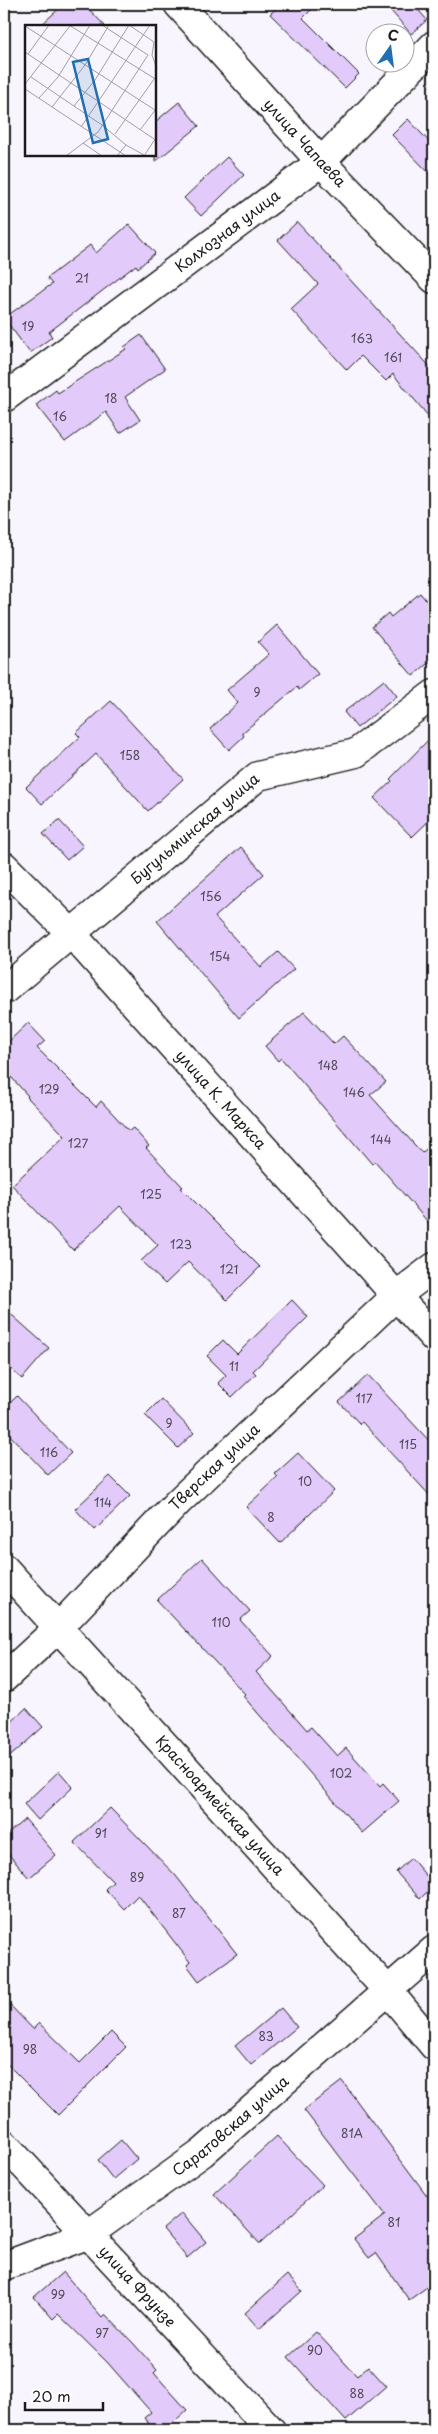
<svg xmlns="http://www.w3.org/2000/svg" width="438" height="2434" font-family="'Playpen Sans',sans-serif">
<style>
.building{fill:#e2cbfb;stroke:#1c1c1c}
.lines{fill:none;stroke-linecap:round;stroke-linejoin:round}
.minor-casing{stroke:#1c1c1c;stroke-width:31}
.major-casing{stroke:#1c1c1c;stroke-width:31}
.minor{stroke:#fff;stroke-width:28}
.major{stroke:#fff;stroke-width:28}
.labels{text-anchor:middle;stroke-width:5;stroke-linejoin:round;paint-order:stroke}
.number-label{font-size:12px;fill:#4e4854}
.street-label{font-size:15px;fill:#1c1c1c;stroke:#fff}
.inset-road{fill:none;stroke:#a19ea4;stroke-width:1}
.view{fill:#1f6fb2;fill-opacity:0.15;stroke:#1f6fb2;stroke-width:2.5}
.inset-edge{fill:none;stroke:#1c1c1c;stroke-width:2.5}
</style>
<rect width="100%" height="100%" fill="#f9f5fe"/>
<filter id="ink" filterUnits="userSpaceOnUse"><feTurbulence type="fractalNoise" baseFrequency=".02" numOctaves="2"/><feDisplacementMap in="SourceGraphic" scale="10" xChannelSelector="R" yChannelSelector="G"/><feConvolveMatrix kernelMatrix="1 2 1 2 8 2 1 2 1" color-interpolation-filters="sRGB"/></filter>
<g filter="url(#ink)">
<g class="building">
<polygon points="64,4 84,4 105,26 40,26"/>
<polygon points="281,4 317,4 303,18 359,74 345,88 270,14"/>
<polygon points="385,4 413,4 427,20 411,34"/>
<polygon points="179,102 199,126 155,162 155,122"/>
<polygon points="408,119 434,147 434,178 392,135"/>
<polygon points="227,157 244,175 201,216 184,198"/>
<polygon points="297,222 434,371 434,423 393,374 386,381 361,356 347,370 291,309 318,284 278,240"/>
<polygon points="129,224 155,253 138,268 136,265 49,332 52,337 30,353 4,318 52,284 47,278 90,245 96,253"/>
<polygon points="141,335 165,369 125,397 140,420 120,433 106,412 65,442 36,405 56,390 58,393 126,349 124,347"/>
<polygon points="420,593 434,610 434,658 413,676 372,627 388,613 391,617"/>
<polygon points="277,625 318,674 299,690 297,687 242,733 244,736 229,750 210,729 238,703 227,690 269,654 258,642"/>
<polygon points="384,680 397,696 357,728 344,712"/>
<polygon points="111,701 183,779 148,811 96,754 42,804 26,787 80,737 76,733"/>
<polygon points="434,734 434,816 412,837 374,798 392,781 390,779"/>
<polygon points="59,820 83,846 67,860 43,834"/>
<polygon points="241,847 264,874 215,917 261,967 278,952 294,969 239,1018 157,921"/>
<polygon points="304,1012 334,1044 343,1036 386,1082 370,1095 422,1153 434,1142 434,1229 375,1161 372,1164 281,1058 278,1061 265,1046"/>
<polygon points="28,1023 45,1041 37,1048 96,1107 101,1101 129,1131 133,1128 149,1146 146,1148 183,1187 181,1188 260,1267 227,1300 188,1262 165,1284 141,1261 158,1245 120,1206 73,1250 12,1185 65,1136 27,1097 28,1096 4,1069 4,1046"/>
<polygon points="292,1300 308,1317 253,1371 256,1374 232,1397 218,1383 226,1375 207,1356 223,1340 237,1354"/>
<polygon points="4,1308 49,1348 22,1379 4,1363"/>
<polygon points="368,1375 434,1446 434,1500 362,1422 360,1424 339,1402"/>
<polygon points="17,1396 71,1453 48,1475 4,1429 4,1409"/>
<polygon points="161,1399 194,1433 178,1448 145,1415"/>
<polygon points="298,1453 334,1491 280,1543 246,1507 278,1477 275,1474"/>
<polygon points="110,1476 130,1496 95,1530 75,1509"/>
<polygon points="202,1558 250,1611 240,1620 273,1656 256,1672 307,1730 311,1727 337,1756 346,1748 380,1786 383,1783 399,1801 362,1833 243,1696 245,1694 157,1600"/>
<polygon points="26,1708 43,1727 4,1762 4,1729"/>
<polygon points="59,1771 73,1787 38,1820 24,1804"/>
<polygon points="110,1808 176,1876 237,1954 199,1981 187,1965 190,1962 138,1895 124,1909 105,1889 113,1882 74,1842"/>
<polygon points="25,1819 56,1855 29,1878 4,1849 4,1837"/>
<polygon points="411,1858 434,1885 420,1899 396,1872"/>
<polygon points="4,1999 33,2029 39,2023 80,2063 111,2032 126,2047 58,2115 4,2061"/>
<polygon points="281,2008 297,2027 251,2065 235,2046"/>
<polygon points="342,2081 434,2205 434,2282 409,2300 376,2253 369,2258 354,2239 385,2215 304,2110"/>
<polygon points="277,2136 323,2185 260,2244 214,2194"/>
<polygon points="121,2140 137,2159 113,2179 98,2160"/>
<polygon points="182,2213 206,2242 187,2258 163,2229"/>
<polygon points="63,2272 102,2317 105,2314 134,2344 157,2370 154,2373 187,2410 165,2430 154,2430 144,2418 151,2412 107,2362 58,2314 53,2319 34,2297"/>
<polygon points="287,2275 302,2291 259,2329 245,2313"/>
<polygon points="316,2332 357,2376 368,2366 386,2386 346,2421 288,2357"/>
</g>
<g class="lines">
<defs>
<g id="minor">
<path id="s1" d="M178 4 321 162 434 279"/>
<path id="s2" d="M4 398 321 162 434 45"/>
<path id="s3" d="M4 990 258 776 356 753 434 694"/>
<path id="s4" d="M4 1568 388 1991 434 2046"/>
<path id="s5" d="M4 1678 57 1629 178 1502 396 1296 434 1267"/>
<path id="s6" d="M4 2144 271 2430"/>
<path id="s7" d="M4 2266 87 2235 202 2153 434 1950"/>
</g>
<g id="major">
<path id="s8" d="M4 866 71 933 434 1338"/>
</g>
</defs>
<use href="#minor" class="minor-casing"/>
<use href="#major" class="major-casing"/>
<use href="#minor" class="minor"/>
<use href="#major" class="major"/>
</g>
</g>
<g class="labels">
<g class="number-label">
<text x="82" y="283">21</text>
<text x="28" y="331">19</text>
<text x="362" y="343">163</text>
<text x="393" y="362">161</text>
<text x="111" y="403">18</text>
<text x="60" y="421">16</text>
<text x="257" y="697">9</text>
<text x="130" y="760">158</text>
<text x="211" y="901">156</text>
<text x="220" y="961">154</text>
<text x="328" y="1070">148</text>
<text x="49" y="1094">129</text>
<text x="354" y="1097">146</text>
<text x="381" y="1144">144</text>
<text x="78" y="1148">127</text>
<text x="151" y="1199">125</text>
<text x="181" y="1249">123</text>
<text x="229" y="1274">121</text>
<text x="234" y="1371">11</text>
<text x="364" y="1403">117</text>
<text x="169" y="1428">9</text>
<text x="408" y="1449">115</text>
<text x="49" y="1457">116</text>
<text x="305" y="1486">10</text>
<text x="103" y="1507">114</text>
<text x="271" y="1522">8</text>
<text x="221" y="1627">110</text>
<text x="341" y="1778">102</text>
<text x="101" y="1838">91</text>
<text x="137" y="1882">89</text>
<text x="179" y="1918">87</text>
<text x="266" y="2041">83</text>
<text x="30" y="2054">98</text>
<text x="352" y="2138">81А</text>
<text x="394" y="2227">81</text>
<text x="58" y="2299">99</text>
<text x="102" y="2338">97</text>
<text x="315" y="2355">90</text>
<text x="357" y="2398">88</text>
</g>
<g class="street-label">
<text dy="5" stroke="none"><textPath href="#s1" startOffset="188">улица Чапаева</textPath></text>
<text dy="5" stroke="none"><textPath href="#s2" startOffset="279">Колхозная улица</textPath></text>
<text dy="5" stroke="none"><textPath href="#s3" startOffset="250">Бугульминская улица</textPath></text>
<text dy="5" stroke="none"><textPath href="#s8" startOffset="319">улица К. Маркса</textPath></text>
<text dy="5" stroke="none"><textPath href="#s5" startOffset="298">Тверская улица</textPath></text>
<text dy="5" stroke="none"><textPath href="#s4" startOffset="321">Красноармейская улица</textPath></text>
<text dy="5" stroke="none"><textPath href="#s7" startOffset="269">Саратовская улица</textPath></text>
<text dy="5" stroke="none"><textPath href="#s6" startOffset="195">улица Фрунзе</textPath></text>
</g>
</g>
<g transform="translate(25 25)">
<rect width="131" height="131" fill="#f9f5fe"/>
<path class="inset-road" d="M44 0 132 55M77 0 123 30M104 0 129 17 127 30 132 44M0 1 130 85M0 27 132 116M3 29 24 0M6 52 77 100 101 120M0 59 45 1M0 64 101 131M14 73 33 52 65 0M49 81 70 55 104 0M27 82 60 40 84 0M56 102 125 0M115 105 131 84M90 109 132 50M58 118 77 131M41 131 73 107 123 30M92 131 101 120 119 130M119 131 132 111"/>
<path class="view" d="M63 34 83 114 68 118 48 37Z"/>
<rect width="131" height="131" class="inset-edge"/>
</g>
<rect width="438" height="2434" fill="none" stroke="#fff" stroke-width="20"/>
<rect x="10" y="10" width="418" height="2414" fill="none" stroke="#1c1c1c" stroke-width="2" filter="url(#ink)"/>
<g transform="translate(390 48) rotate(14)"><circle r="24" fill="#ffffff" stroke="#a4a4a4"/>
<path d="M0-4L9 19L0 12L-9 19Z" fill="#1f6fb2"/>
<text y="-8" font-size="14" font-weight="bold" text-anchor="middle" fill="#1c1c1c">С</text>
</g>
<path d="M25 2402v8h78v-8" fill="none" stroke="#1c1c1c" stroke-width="2.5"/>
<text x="32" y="2402" font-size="15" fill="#1c1c1c" stroke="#ffffff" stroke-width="4" paint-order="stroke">20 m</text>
</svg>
